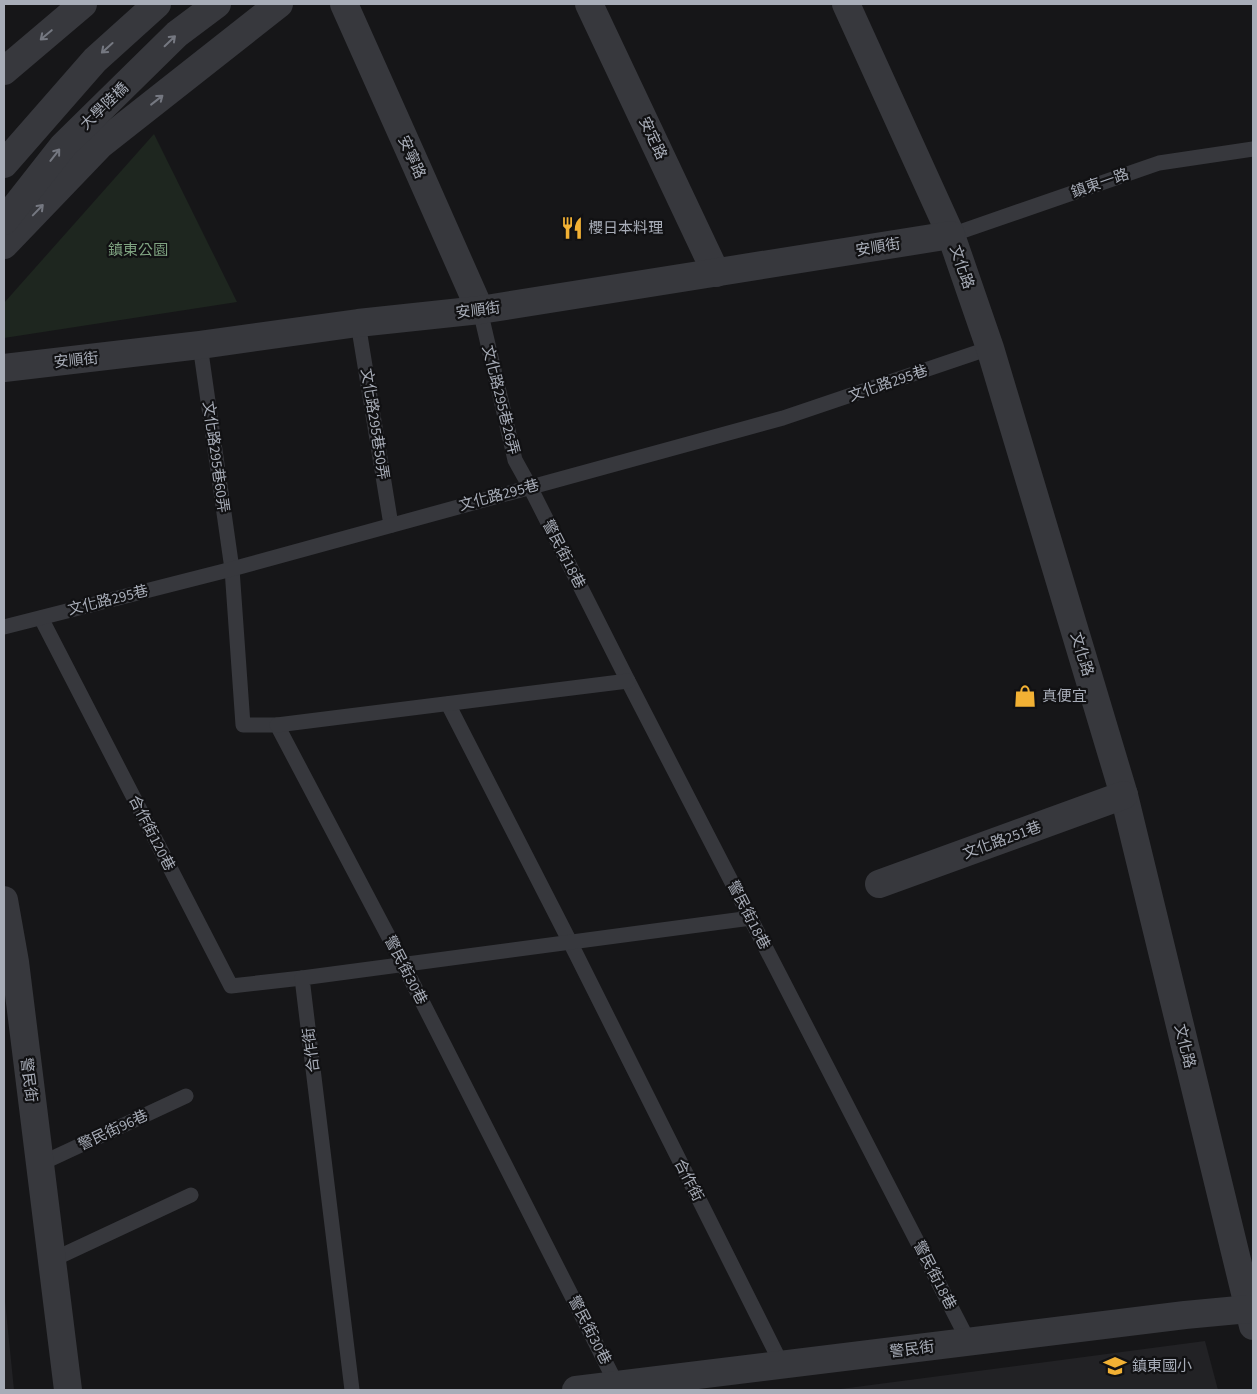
<svg xmlns="http://www.w3.org/2000/svg" width="1257" height="1394" font-family="'Source Sans 3','Noto Sans TC',sans-serif">
<style>
.built{fill:#222225}
.green{fill:#1e261f}
.lines{fill:none;stroke-linecap:round;stroke-linejoin:round}
.service{stroke:#37383d;stroke-width:15}
.minor{stroke:#37383d;stroke-width:28}
.tertiary{stroke:#37383d;stroke-width:28}
.oneway{stroke:#757881}
.labels{text-anchor:middle;stroke-width:4.5;stroke-linejoin:round;paint-order:stroke}
.street-label{font-size:15px;fill:#a8adb8;stroke:#111113}
.poi-label{font-size:15px;fill:#a8adb8;stroke:#111113;text-anchor:start}
.park-label{font-size:15px;fill:#7fa381;stroke:#111113}
</style>
<rect width="100%" height="100%" fill="#161618"/>
<g class="built">
<polygon points="4,1291 14,1390 4,1390"/>
<polygon points="1205,1341 1218,1390 833,1390"/>
</g>
<polygon class="green" points="154,134 237,302 4,338 4,303"/>
<g class="lines">
<g class="service">
<polyline points="951,235 1159,163 1253,149"/>
<polyline points="480,310 515,460 530,487 628,681 969,1342"/>
<polyline points="358,323 391,525"/>
<polyline points="200,345 232,569 243,725 277,725 403,964 617,1385"/>
<polyline points="41,618 231,986 302,978"/>
<polyline points="4,627 232,569 783,418 990,348"/>
<polyline points="448,704 570,942 782,1365"/>
<polyline points="277,725 628,681"/>
<polyline points="40,1164 186,1096"/>
<polyline points="52,1260 191,1195"/>
<polyline points="352,1390 302,978 751,918"/>
</g>
<g class="minor">
<polyline points="344,4 415,163 480,310"/>
<polyline points="589,4 716,273"/>
<polyline points="846,4 951,235 990,348 1124,795 1253,1326"/>
<polyline points="4,71 83,4"/>
<polyline points="4,245 100,145 279,4"/>
<polyline points="4,368 200,345 358,323 480,310 951,235"/>
<polyline points="879,884 1124,795"/>
<polyline points="4,900 15,962 68,1390"/>
<polyline points="576,1390 1185,1315 1249,1309"/>
</g>
<g class="tertiary">
<polyline points="4,164 95,60 157,4"/>
<polyline points="4,221 63,146 177,34 217,4"/>
</g>
</g>
<defs><path id="oneway-shaft" d="M-6 0H5M1.5-3L5.5 0L1.5 3" fill="none" stroke-width="1.6" stroke-linecap="round" stroke-linejoin="round" transform="scale(1.25)"/></defs>
<g class="oneway">
<use href="#oneway-shaft" transform="translate(46 35) rotate(140)"/>
<use href="#oneway-shaft" transform="translate(170 41) rotate(-44)"/>
<use href="#oneway-shaft" transform="translate(107 48) rotate(138)"/>
<use href="#oneway-shaft" transform="translate(157 100) rotate(-38)"/>
<use href="#oneway-shaft" transform="translate(55 155) rotate(-52)"/>
<use href="#oneway-shaft" transform="translate(38 210) rotate(-46)"/>
</g>
<defs>
<symbol id="restaurant-bare" viewBox="-9 -9 18 18"><path d="M-5-6h1v4h1v-4h1v4h1v-4h1v5L-1.5 .5V6h-2V.5L-5-1ZM5-6V6H3V1.5H1.5Q1.5-4 5-6Z" fill="#f2b134" stroke="#111113" stroke-width="2.5" paint-order="stroke"/></symbol>
<symbol id="shop-bare" viewBox="-9 -9 18 18"><path d="M-5-2.5h2.3a2.7 3.5 0 0 1 5.4 0H5L5.5 6h-11ZM-1.5-2.5h3a1.5 2.3 0 0 0-3 0Z" fill="#f2b134" stroke="#111113" stroke-width="2.5" paint-order="stroke"/></symbol>
<symbol id="school-bare" viewBox="-9 -9 18 18"><path d="M0-5L7-2L0 1L-7-2ZM-4 1L0 2.5L4 1V4Q0 6-4 4Z" fill="#f2b134" stroke="#111113" stroke-width="2.5" paint-order="stroke"/></symbol>
</defs>
<g fill-rule="evenodd">
<use href="#restaurant-bare" x="556" y="212" width="32" height="32"/>
<use href="#shop-bare" x="1009" y="680" width="32" height="32"/>
<use href="#school-bare" x="1099" y="1350" width="32" height="32"/>
</g>
<g class="labels">
<g class="street-label">
<text transform="translate(104 106) rotate(-44)" y="5">大學陸橋</text>
<text transform="translate(653 138) rotate(65)" y="5">安定路</text>
<text transform="translate(412 157) rotate(66)" y="5">安寧路</text>
<text transform="translate(1100 183) rotate(-19)" y="5">鎮東一路</text>
<text transform="translate(878 247) rotate(-9)" y="5">安順街</text>
<text transform="translate(962 267) rotate(71)" y="5">文化路</text>
<text transform="translate(478 310) rotate(-7)" y="5">安順街</text>
<text transform="translate(76 360) rotate(-6)" y="5">安順街</text>
<text transform="translate(888 383) rotate(-19)" y="5">文化路295巷</text>
<text transform="translate(501 400) rotate(76)" y="5">文化路295巷26弄</text>
<text transform="translate(375 424) rotate(81)" y="5">文化路295巷50弄</text>
<text transform="translate(216 457) rotate(82)" y="5">文化路295巷60弄</text>
<text transform="translate(499 495) rotate(-15)" y="5">文化路295巷</text>
<text transform="translate(564 554) rotate(63)" y="5">警民街18巷</text>
<text transform="translate(108 600) rotate(-14)" y="5">文化路295巷</text>
<text transform="translate(1082 654) rotate(73)" y="5">文化路</text>
<text transform="translate(152 833) rotate(63)" y="5">合作街120巷</text>
<text transform="translate(1002 840) rotate(-20)" y="5">文化路251巷</text>
<text transform="translate(749 915) rotate(63)" y="5">警民街18巷</text>
<text transform="translate(406 970) rotate(63)" y="5">警民街30巷</text>
<text transform="translate(1185 1046) rotate(76)" y="5">文化路</text>
<text transform="translate(311 1050) rotate(-97)" y="5">合作街</text>
<text transform="translate(29 1080) rotate(83)" y="5">警民街</text>
<text transform="translate(113 1130) rotate(-25)" y="5">警民街96巷</text>
<text transform="translate(689 1180) rotate(63)" y="5">合作街</text>
<text transform="translate(935 1275) rotate(63)" y="5">警民街18巷</text>
<text transform="translate(590 1330) rotate(63)" y="5">警民街30巷</text>
<text transform="translate(912 1349) rotate(-7)" y="5">警民街</text>
</g>
<g class="poi-label">
<text x="588" y="233">櫻日本料理</text>
<text x="1042" y="701">真便宜</text>
<text x="1132" y="1371">鎮東國小</text>
</g>
<g class="park-label">
<text x="138" y="255">鎮東公園</text>
</g>
</g>
<rect width="1257" height="1394" fill="none" stroke="#a8adb8" stroke-width="10"/>
</svg>
